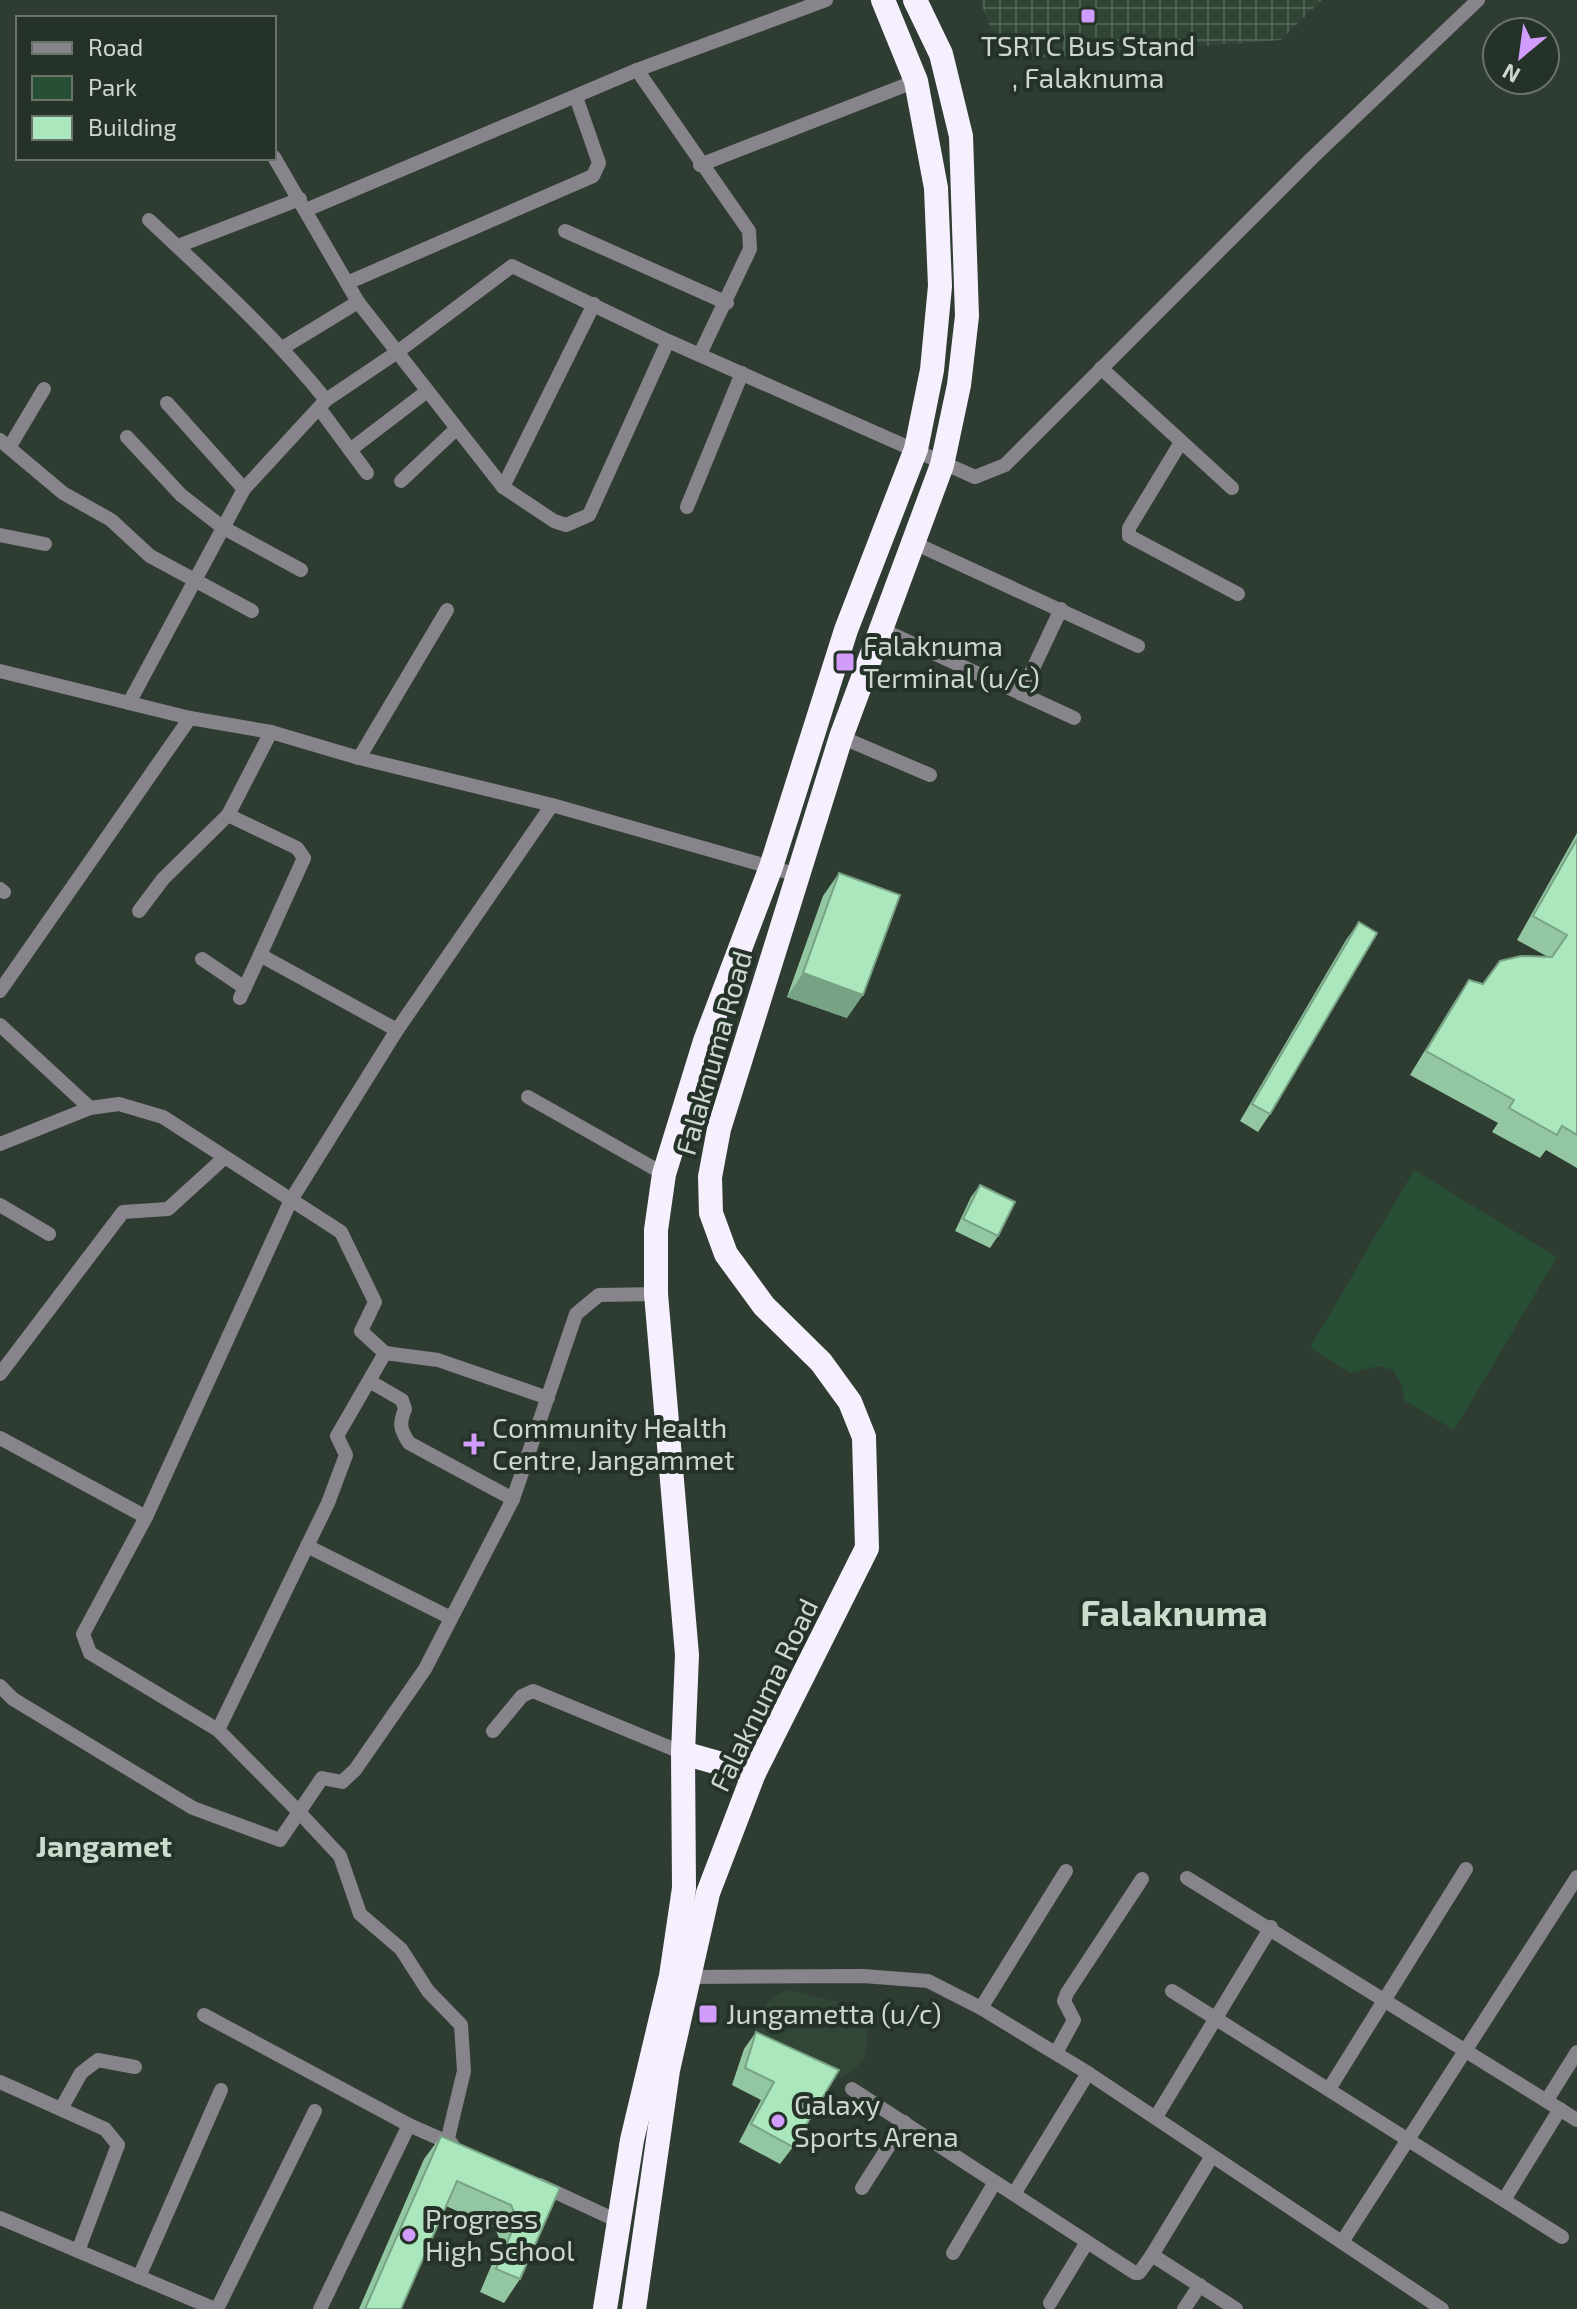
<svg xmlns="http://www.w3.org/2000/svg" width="1577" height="2309" font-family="'Exo 2',sans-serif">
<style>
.built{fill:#324638}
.industrial{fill:url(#industrial-grid)}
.green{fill:#284e35}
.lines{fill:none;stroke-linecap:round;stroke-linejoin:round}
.minor{stroke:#88848b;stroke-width:14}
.highway{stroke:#f6effd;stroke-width:24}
.wall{fill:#93c7a2}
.shaded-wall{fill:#78a284}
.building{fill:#abe7bc;stroke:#78a284;stroke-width:2}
.poi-dot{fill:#d29cfd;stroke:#243228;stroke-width:3}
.labels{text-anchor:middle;stroke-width:8;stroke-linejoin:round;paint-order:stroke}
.poi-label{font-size:28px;fill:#ced6d0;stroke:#243228;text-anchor:start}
.street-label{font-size:28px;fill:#ced6d0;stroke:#243228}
.neighbourhood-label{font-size:30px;font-weight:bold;fill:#cbdccf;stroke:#243228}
.district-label{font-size:36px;font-weight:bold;fill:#cbdccf;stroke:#243228}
</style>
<defs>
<pattern id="industrial-grid" width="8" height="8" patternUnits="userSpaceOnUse" patternTransform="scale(2)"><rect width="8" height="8" fill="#324638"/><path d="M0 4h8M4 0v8" fill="none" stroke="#4e6054"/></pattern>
</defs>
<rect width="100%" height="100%" fill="#2e3c32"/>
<polygon class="built" points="789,1990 847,2004 862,2018 868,2037 865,2056 853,2072 835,2080 771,2065 755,2037 756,2021 763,2007 774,1996"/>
<polygon class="industrial" points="980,0 1322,0 1281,40 1003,61"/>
<polygon class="green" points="1414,1170 1557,1257 1454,1430 1405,1401 1401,1384 1393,1370 1378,1366 1351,1373 1310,1348"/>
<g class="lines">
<g class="minor">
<polyline points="637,70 749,231 750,249 700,354"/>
<polyline points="274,157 358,302 503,487 554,521 566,525 589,515 668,341"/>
<polyline points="700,165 916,81"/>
<polyline points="306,210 637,70 826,0"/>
<path d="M149 220C211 278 272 333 326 400"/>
<polyline points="565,231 727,303"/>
<polyline points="178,246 300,199"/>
<polyline points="347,283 593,176 599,163 576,97"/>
<polyline points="284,347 358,302"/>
<polyline points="1101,368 1232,488"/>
<polyline points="167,403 244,489"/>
<polyline points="319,408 367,473"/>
<polyline points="127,437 181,495 222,527 301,570"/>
<polyline points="0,440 63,493 111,520 150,556 252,611"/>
<polyline points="1181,442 1129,528 1129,536 1238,594"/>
<polyline points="10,446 44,389"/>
<polyline points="350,450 426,392"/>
<polyline points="401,481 455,430"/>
<polyline points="503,487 594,304"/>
<polyline points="687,507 742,373"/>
<polyline points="0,535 45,544"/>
<polyline points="912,542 1138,646"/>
<polyline points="879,628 1074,718"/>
<polyline points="0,671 190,718 271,732 359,758 552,805 798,875"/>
<polyline points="1021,694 1061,609"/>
<polyline points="129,703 244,489 326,400 396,353 512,266 668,341 975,477 1005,465 1312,158 1478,0"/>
<polyline points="841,737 930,775"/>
<polyline points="359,758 447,610"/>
<polyline points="0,889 4,892"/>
<polyline points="139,911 163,879 228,815"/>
<polyline points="260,955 304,858 297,848 228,815 271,732"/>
<polyline points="202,959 245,988"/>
<polyline points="0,991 190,718"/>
<polyline points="240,998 260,955 397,1030"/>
<polyline points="0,1025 90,1108"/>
<polyline points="528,1097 664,1174"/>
<polyline points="0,1144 90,1108 119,1104 163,1117 341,1232 375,1302 361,1331 385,1353 337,1436 346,1455 328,1503 218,1730"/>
<polyline points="0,1205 49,1234"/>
<polyline points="385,1353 438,1360 548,1398"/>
<polyline points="0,1374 123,1212 168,1209 224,1158"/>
<path d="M371 1382 402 1400 405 1409C399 1424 400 1429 409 1443L513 1499"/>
<polyline points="0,1438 146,1517"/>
<polyline points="307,1546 451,1618"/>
<polyline points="0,1686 13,1699 193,1808 280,1840 322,1778 342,1782 355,1770 425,1669 513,1499 576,1314 599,1295 656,1294"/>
<polyline points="493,1731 522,1696 533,1691 683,1753"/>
<polyline points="1187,1878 1577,2120"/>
<polyline points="689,1977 863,1976 928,1981 981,2008 1088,2073 1442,2309"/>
<polyline points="1172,1991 1562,2237"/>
<polyline points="981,2008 1066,1871"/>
<polyline points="204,2015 409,2125 452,2144"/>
<polyline points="1056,2053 1074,2020 1064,2001 1067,1993 1142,1879"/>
<polyline points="0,2082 105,2129 118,2145 78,2251"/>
<polyline points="852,2089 1135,2273 1139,2273 1152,2255 1236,2309"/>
<polyline points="1329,2089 1466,1869"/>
<polyline points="1547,2100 1577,2052"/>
<polyline points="61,2109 81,2073 98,2060 135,2067"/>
<polyline points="1156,2117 1271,1927"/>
<polyline points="447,2142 464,2071 461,2025 428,1991 401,1949 360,1914 340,1856 297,1810 218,1730 90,1653 83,1634 146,1517 291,1200 397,1030 552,805"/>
<polyline points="540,2185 620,2222"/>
<polyline points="862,2188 904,2122"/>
<polyline points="1014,2194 1088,2073"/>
<polyline points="1504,2200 1560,2109"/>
<polyline points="0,2218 215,2309"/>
<polyline points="1342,2242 1577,1877"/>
<polyline points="953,2253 995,2182"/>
<polyline points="1152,2255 1212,2156"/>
<polyline points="139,2277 221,2090"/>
<polyline points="1050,2303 1087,2242"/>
<polyline points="217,2309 315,2111"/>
<polyline points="320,2309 409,2125"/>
<polyline points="1184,2309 1200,2285"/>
</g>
<g class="highway">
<polyline points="683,1753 754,1773"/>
<polyline points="605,2309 632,2140 671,1976 684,1888 683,1753 687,1655 656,1294 656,1230 664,1174 705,1041 771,867 846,630 916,449 932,370 940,286 936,188 916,81 883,0"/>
<polyline points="634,2309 668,2070 708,1893 754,1773 867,1548 864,1437 850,1402 821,1362 764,1306 726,1254 711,1213 710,1177 719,1129 841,737 942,465 959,385 967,316 961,136 941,54 915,0"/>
</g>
</g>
<g class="wall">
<polygon points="1577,833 1577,1168 1546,1150 1540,1158 1492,1132 1498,1123 1410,1075 1453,1004 1469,980 1483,984 1548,957 1517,940"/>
<polygon points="839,873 847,1018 787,997 823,896"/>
<polygon points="1359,922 1270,1114 1258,1132 1240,1121 1346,940"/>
<polygon points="980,1185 998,1236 990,1248 955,1231 971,1197"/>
<polygon points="756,2032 839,2070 793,2147 780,2164 739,2142 761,2100 732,2085 744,2049"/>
<polygon points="441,2136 560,2188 520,2279 504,2303 480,2292 501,2243 495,2228 446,2206 401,2309 359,2309 424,2159"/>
</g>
<polygon class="shaded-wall" points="803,973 863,995 847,1018 787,997"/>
<g class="building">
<polygon points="1577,839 1577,1135 1562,1126 1557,1135 1509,1108 1514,1100 1426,1051 1469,980 1483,984 1500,961 1521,956 1552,957 1567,935 1533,916"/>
<polygon points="839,873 900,895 863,995 803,973"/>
<polygon points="1359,922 1377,933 1270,1114 1252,1104"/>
<polygon points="980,1185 1015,1202 998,1236 963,1219"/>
<polygon points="756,2032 839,2070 793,2147 751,2124 774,2082 745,2068"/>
<polygon points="441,2136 560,2188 520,2279 496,2269 517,2219 511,2205 457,2181 401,2309 365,2309"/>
</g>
<g class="poi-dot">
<rect x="1080" y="8" width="16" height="16" rx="4"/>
<rect x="835" y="652" width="20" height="20" rx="4"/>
<path d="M470 1432h8v8h8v8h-8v8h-8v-8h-8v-8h8z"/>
<rect x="698" y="2004" width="20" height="20" rx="4"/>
<circle cx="778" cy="2121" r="8"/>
<circle cx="409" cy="2235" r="8"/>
</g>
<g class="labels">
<g class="poi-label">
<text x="1088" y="56" text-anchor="middle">TSRTC Bus Stand<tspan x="1088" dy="32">, Falaknuma</tspan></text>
<text x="863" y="656">Falaknuma<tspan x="863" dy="32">Terminal (u/c)</tspan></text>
<text x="492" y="1438">Community Health<tspan x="492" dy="32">Centre, Jangammet</tspan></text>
<text x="726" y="2024">Jungametta (u/c)</text>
<text x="794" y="2115">Galaxy<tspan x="794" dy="32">Sports Arena</tspan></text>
<text x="425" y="2229">Progress<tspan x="425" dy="32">High School</tspan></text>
</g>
<g class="street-label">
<text transform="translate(714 1053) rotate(-74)" y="10">Falaknuma Road</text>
<text transform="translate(764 1695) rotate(-64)" y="10">Falaknuma Road</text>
</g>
<g class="neighbourhood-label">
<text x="104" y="1857">Jangamet</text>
</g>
<g class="district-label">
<text x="1174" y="1626">Falaknuma</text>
</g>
</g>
<rect x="16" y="16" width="260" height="144" fill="#243228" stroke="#68746b" stroke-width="2"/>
<rect x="32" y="42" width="40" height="12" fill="#88848b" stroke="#68746b" stroke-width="2"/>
<text x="88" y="56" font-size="24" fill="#ced6d0">Road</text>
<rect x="32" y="76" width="40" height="24" fill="#284e35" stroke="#68746b" stroke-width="2"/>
<text x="88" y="96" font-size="24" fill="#ced6d0">Park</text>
<rect x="32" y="116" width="40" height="24" fill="#abe7bc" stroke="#68746b" stroke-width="2"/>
<text x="88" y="136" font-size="24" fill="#ced6d0">Building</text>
<g transform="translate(1521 56) rotate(209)"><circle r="38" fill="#243228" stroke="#68746b" stroke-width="2"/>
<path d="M0-6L14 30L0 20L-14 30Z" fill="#d29cfd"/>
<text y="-12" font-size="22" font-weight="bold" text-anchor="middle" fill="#ced6d0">N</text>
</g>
</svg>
